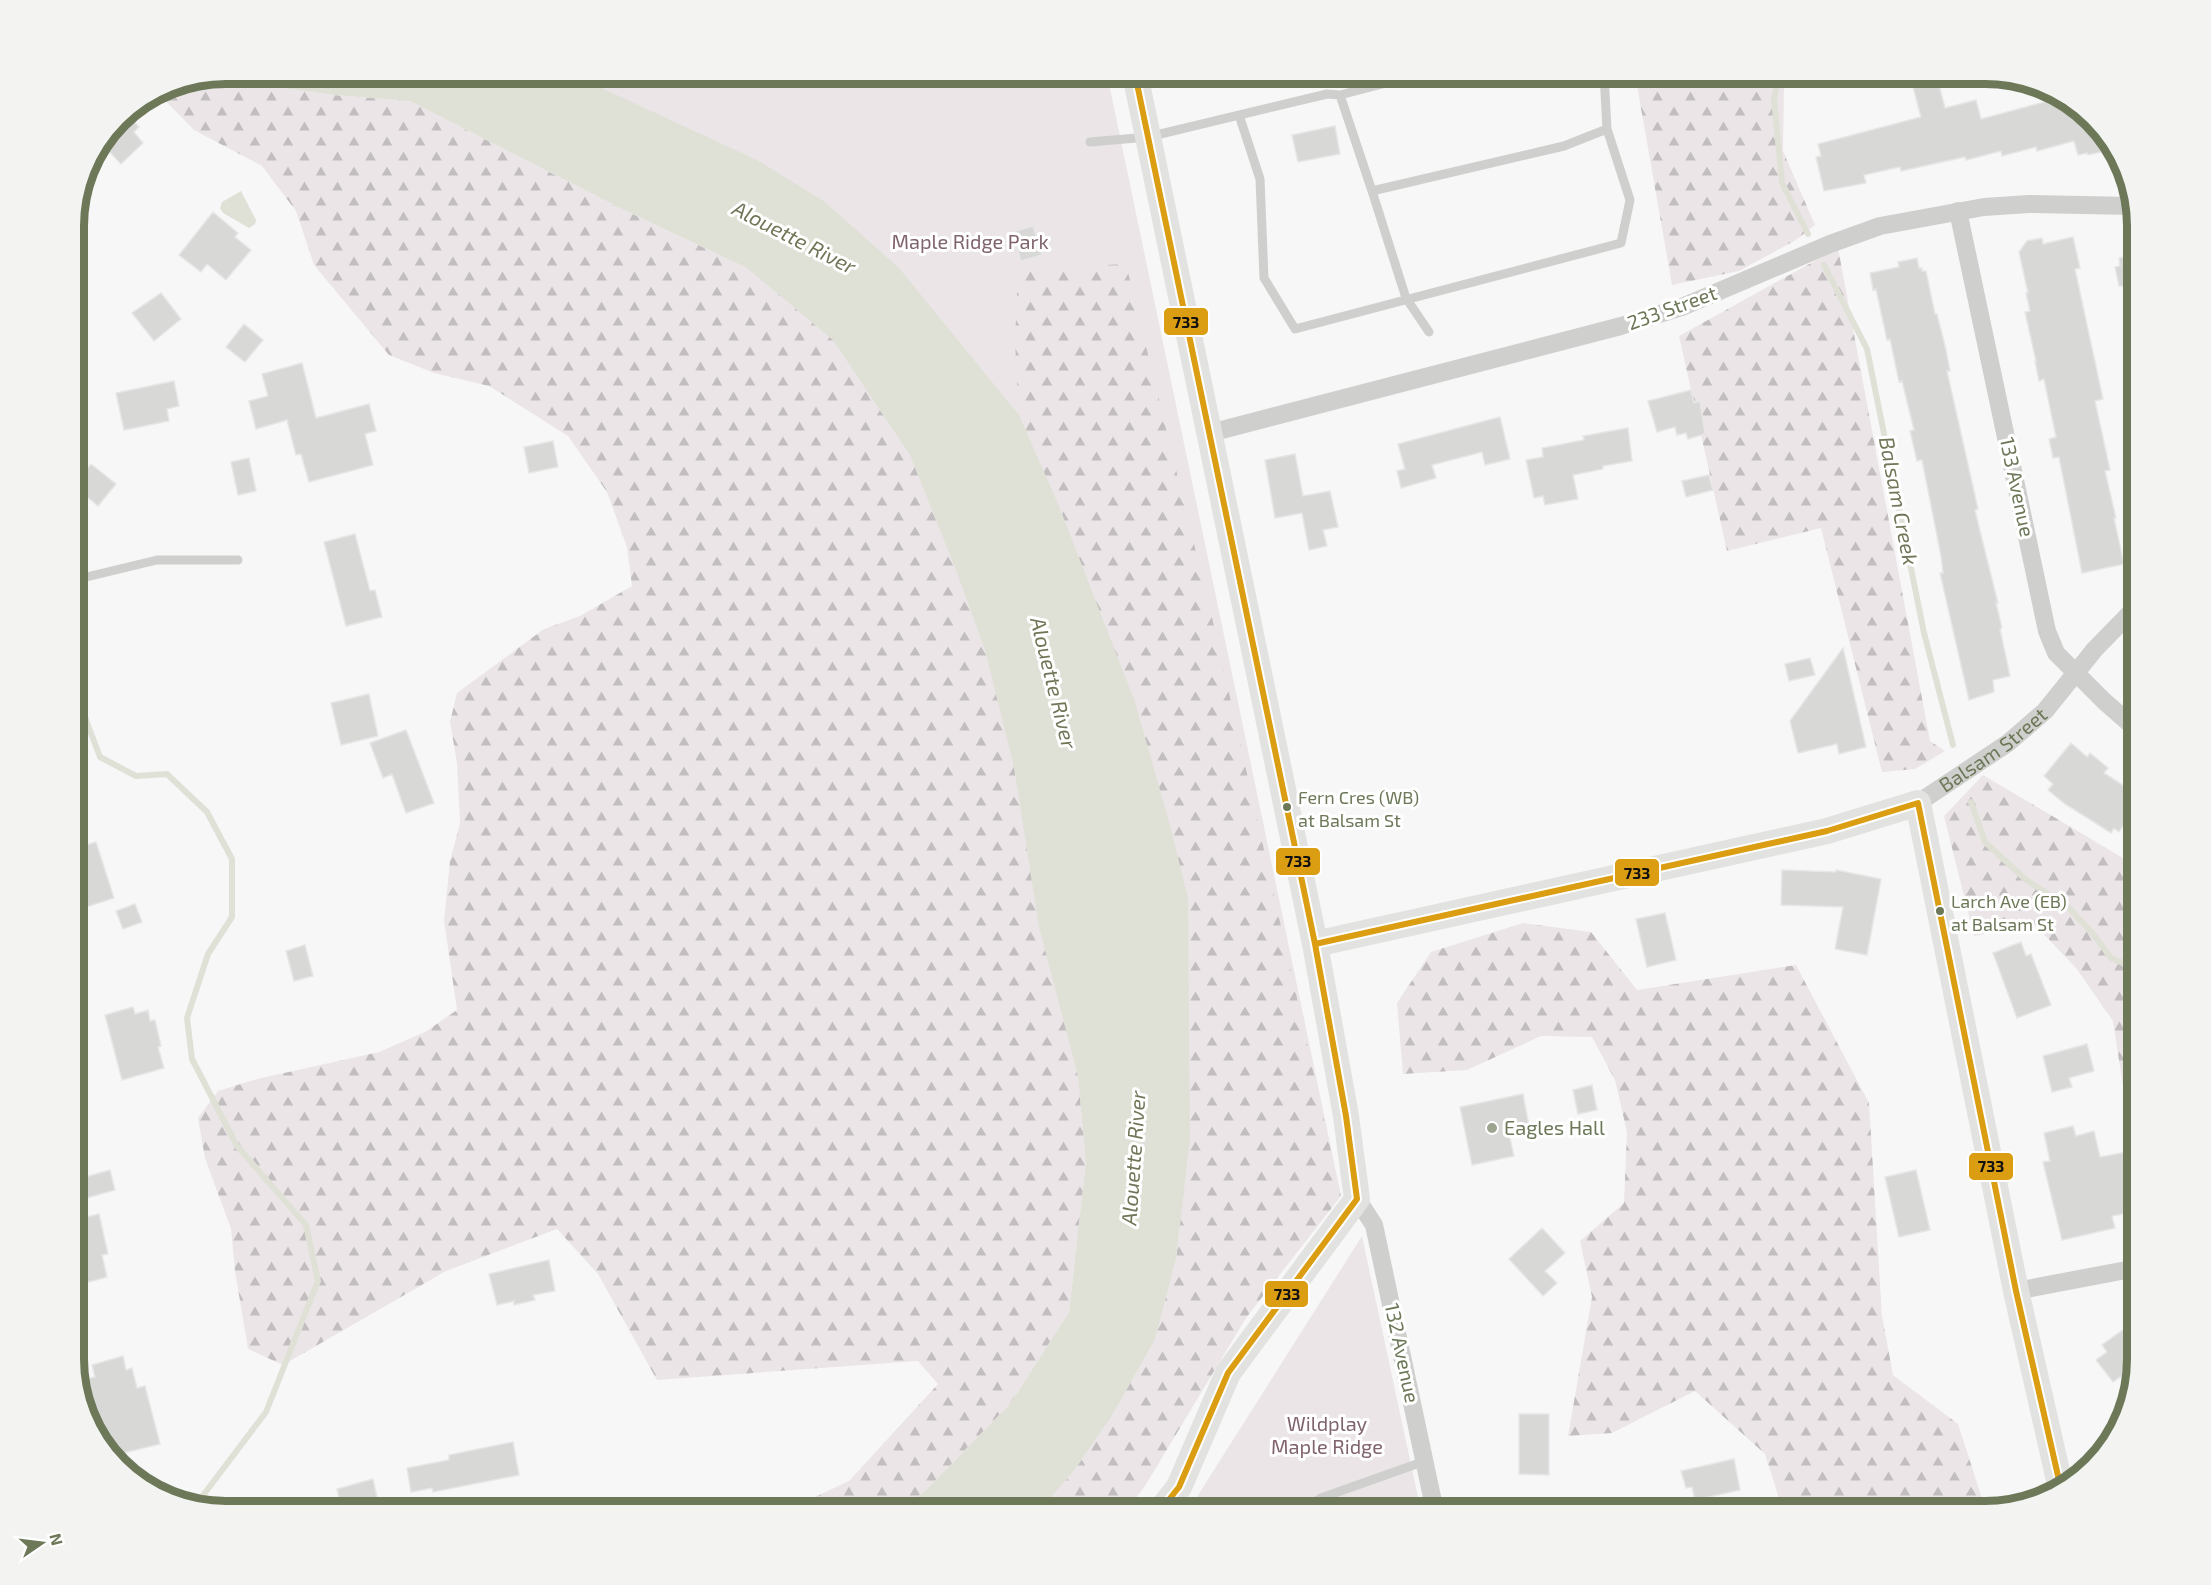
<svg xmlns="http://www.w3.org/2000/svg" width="2211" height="1585" font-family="'Exo 2',sans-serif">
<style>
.green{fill:#ebe5e8}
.forest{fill:url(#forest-firs)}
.water{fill:#dfe1d7}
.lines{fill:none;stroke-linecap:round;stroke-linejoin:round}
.stream{stroke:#dfe1d7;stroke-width:6}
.building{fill:#d8d8d6;stroke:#e7e6e7;stroke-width:1.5}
.lane{stroke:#cfd0ce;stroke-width:9}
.street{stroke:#cfd0ce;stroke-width:18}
.secondary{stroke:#e2e2e1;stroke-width:26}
.bus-1-casing{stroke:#fff;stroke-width:10}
.bus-1{stroke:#db9d12;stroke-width:6}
.bus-dot{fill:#6c7858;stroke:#fff;stroke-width:2}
.poi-dot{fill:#9da490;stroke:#fff;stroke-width:2}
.labels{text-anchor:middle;stroke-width:6;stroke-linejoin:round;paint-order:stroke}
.bus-label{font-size:18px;fill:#6c7858;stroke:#fff;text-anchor:start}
.park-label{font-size:20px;fill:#80646c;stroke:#fff}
.street-label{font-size:20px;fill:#6c7858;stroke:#fff}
.poi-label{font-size:20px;fill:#6c7858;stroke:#fff;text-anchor:start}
.water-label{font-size:21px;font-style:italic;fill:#707657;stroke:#fff}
.rim{fill:none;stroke:#6c7858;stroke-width:8}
.line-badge{stroke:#fff;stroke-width:2}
.pale-badge-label{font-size:16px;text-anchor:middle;font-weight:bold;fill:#111}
</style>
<defs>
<pattern id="forest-firs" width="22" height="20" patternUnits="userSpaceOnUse" patternTransform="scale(1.5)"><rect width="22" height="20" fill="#ebe5e8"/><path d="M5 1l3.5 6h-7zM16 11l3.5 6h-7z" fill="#c2bebf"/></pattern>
</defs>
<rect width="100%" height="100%" fill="#f8f7f8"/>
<!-- green -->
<path class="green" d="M226 74H1107L1341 1196 1075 1254 1086 1162 747 268 410 101 217 75Z
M1362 1236 1421 1511H1188Z"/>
<!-- forest -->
<path class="forest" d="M1635 74H1830L1784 83 1783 151 1815 225 1796 240 1739 271 1672 285Z
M217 75 254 84 334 95 410 101 622 209 747 268 833 340 910 455 956 570 985 650 1014 767 1039 926 1078 1076 1086 1162 1069 1312 1010 1404 924 1492 898 1511H785L849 1481 938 1384 918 1361 657 1380 598 1274 557 1229 446 1271 283 1365 248 1349 235 1271 231 1229 205 1158 198 1118 218 1091 257 1079 379 1052 425 1032 457 1010 444 920 450 861 460 823 457 763 450 722 457 693 544 629 580 616 632 586 627 547 607 492 568 436 489 386 434 373 389 355 314 265 296 211 262 166 194 130 157 92 168 85Z
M1838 248 1930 741 1945 751 1915 769 1882 772 1821 528 1727 551 1679 336Z
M1126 264 1215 630 1341 1196 1246 1318 1145 1486 1126 1511H1039L1073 1472 1112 1416 1154 1339 1176 1259 1190 1138 1189 1026 1055 506 1019 415 1015 342 1018 269Z
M1983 775 2123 858 2137 862V1107L2133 1108 2130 1095 2124 1093 2113 1021 2076 968 2035 925 1974 936 1944 816Z
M1523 923 1591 932 1637 990 1796 965 1869 1103 1882 1316 1893 1375 1958 1424 1986 1511H1783L1765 1454 1695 1391 1612 1433 1568 1436 1592 1297 1580 1241 1624 1203 1627 1132 1615 1080 1592 1037 1541 1036 1467 1070 1403 1074 1397 1003 1431 952Z"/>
<!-- water -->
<path class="water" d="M226 74H570L580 78 757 160 825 202 899 268 1019 415 1059 506 1135 702 1170 825 1188 898 1190 1138 1176 1259 1155 1339 1112 1416 1073 1472 1039 1511H898L924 1492 1010 1404 1069 1312 1086 1162 1078 1076 1039 927 1014 767 985 650 956 570 910 455 833 340 747 268 622 209 410 101 334 95 254 84 217 75Z
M241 191 256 220 255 224 249 228 223 213 220 208 222 202Z"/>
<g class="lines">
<!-- stream -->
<path class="stream" d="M1779 74 1774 99 1782 183 1808 234
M1824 265 1867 349 1924 633 1953 745
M74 572 76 575
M74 609 80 599 79 583
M74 679 80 704 100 757 136 776 167 774 207 812 232 859V917L208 954 187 1018 192 1059 237 1146 306 1225 318 1281 266 1412 195 1506
M1971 802 1985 842 2025 879 2068 907 2094 935 2111 958 2137 969"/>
</g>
<!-- building -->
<path class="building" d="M1938 81 1945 108 1976 100 1981 119 2063 97 2078 105 2114 149 2088 155 2087 153 2078 155 2074 141 2037 151 2036 147 2002 156 2001 151 1966 160 1965 157 1901 171 1900 167 1864 175 1866 183 1824 191 1816 157 1821 156 1818 144 1921 117 1913 87Z
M125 111 139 127 134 132 143 143 121 164 105 147 115 137 110 131Z
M1335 126 1340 154 1298 162 1292 135Z
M213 212 238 233 235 237 251 250 226 280 207 264 201 272 179 255Z
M1033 226 1042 255 1021 261 1012 232Z
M2073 237 2080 268 2075 269 2103 399 2095 401 2110 470 2105 471 2116 518H2114L2124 564 2082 573 2059 457 2053 458 2049 439 2056 437 2044 379 2039 381 2035 361H2036L2025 312 2030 311 2026 293H2028L2019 252 2027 241 2042 238 2043 244Z
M2138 254V317L2130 318 2123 286H2119L2115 267 2120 266 2119 258Z
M1917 258 1919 268H1922V271H1926L1935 314H1937L1946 350 1950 371H1947L1978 509 1975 510 1981 535 1998 603H1996L2002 628 2000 629 2010 676 1993 680 1994 692 1969 700 1940 573H1943L1941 556 1922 460 1917 461 1910 431 1914 430 1902 381 1899 382 1890 339 1887 340 1876 289 1873 290 1870 273 1899 267 1898 262Z
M161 293 181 319 154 341 132 313Z
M244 324 263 340 245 362 226 347Z
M302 363 316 418 369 404 376 431 365 434 373 465 309 482 301 454 296 455 287 420 256 429 249 401 268 396 262 374Z
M174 381 179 406 167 409 169 421 124 430 116 393Z
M1691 390 1694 403 1700 401 1705 434 1688 439 1686 433 1677 435 1675 427 1657 432 1648 401Z
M1500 417 1510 459 1485 465 1482 452 1432 465 1436 478 1401 488 1397 471 1405 469 1398 444Z
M1628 428 1632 461 1603 466V469L1573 475 1578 499 1545 505 1543 496 1534 498 1526 460 1543 457 1542 448 1584 440 1583 436Z
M553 441 558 467 529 473 524 447Z
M1295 454 1303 496 1330 491 1338 527 1323 530 1327 546 1309 550 1302 513 1275 518 1265 460Z
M249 458 256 491 238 495 231 462Z
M91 464 116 484 98 506 74 486Z
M1709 475 1713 490 1686 497 1682 481Z
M355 534 370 591 375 590 382 617 346 626 324 542Z
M1843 648 1866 747 1839 754 1837 744 1798 753 1790 721Z
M1810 658 1815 675 1789 681 1785 664Z
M369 694 378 736 341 745 331 703Z
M406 730 434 803 406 813 392 774 383 778 370 743Z
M2071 743 2087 757 2090 753 2108 768 2104 773 2138 795V804L2119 832 2114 828 2111 833 2065 804 2048 790 2053 784 2044 776Z
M96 842 114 898 74 911V849Z
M1782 870 1836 872V870L1881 879 1867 955 1835 949 1843 907 1781 905Z
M135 904 142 922 123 929 116 911Z
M1665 913 1676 960 1647 967 1636 919Z
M2021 942 2026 956 2031 954 2051 1005 2017 1018 1993 953Z
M305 945 313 976 294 981 286 951Z
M133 1007 135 1014 148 1010 150 1021 155 1020 161 1046 158 1047 164 1068 122 1080 105 1015Z
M2087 1044 2094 1071 2069 1078 2072 1087 2052 1092 2043 1056Z
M1592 1085 1597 1110 1578 1114 1573 1090Z
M1523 1094 1529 1126 1508 1130 1514 1156 1472 1165 1460 1107Z
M2073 1126 2076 1136 2094 1131 2100 1157 2138 1150V1211L2112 1216 2115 1228 2062 1240 2043 1162 2050 1161 2044 1133Z
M110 1170 115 1190 83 1199 78 1179Z
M1916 1170 1930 1230 1899 1237 1885 1177Z
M99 1214 108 1254 102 1255 107 1277 74 1286V1220Z
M1542 1228 1565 1253 1545 1271 1557 1283 1543 1296 1509 1259Z
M549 1260 555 1291 533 1295 535 1300 514 1305V1301L497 1305 489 1274Z
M2138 1319 2137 1365 2113 1382 2096 1360 2107 1352 2102 1345Z
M123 1356 126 1370 132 1368 137 1388 145 1386 160 1444 112 1456 94 1435 91 1425 99 1423 87 1379 95 1377 92 1365Z
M1519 1414H1549V1475L1519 1474Z
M513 1442 519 1475 433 1492 432 1488 411 1492 407 1468 449 1460V1455Z
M1734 1459 1740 1490 1695 1500 1692 1487 1686 1488 1681 1471Z
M373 1479 378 1502 342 1511 337 1489Z"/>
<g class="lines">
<!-- lane -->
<path class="lane" d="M1340 95 1372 191 1564 146 1607 129 1604 74
M1239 115 1260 179 1264 278 1295 329 1621 243 1630 200 1607 129
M1090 142 1148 137 1327 94 1340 95 1421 74
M1372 191 1406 298 1429 332
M74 580 157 560H238
M1321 1498 1325 1511
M1303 1511 1321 1498 1425 1461"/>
<!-- street -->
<g class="street">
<path d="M1958 211 2047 631 2056 653 2104 701 2137 730"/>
<path d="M1210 433 1621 326 1682 307 1830 244 1880 226 1984 207 2029 204 2133 206"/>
<path id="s1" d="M1918 803 2008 743 2045 711 2095 649 2137 606"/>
<path d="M1357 1199 1374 1225 1435 1511"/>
<path d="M2016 1291 2137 1268"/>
</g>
<!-- secondary -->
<path class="secondary" d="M1135 74 1315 944 1346 1116 1357 1199 1228 1373 1179 1487 1160 1511
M1315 944 1827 831 1918 803 2016 1291 2061 1489"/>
<defs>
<path id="bus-1" d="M1135 74 1315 944 1346 1116 1357 1199 1228 1373 1179 1487 1160 1511
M1315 944 1827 831 1918 803 2016 1291 2061 1489"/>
</defs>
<!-- bus-1 casing -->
<use href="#bus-1" class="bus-1-casing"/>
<!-- bus-1 -->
<use href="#bus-1" class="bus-1"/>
</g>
<!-- markers -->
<g class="bus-dot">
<circle cx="1287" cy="807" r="5"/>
<circle cx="1940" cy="911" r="5"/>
</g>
<circle class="poi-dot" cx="1492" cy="1128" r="6"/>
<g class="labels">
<!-- bus labels -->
<g class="bus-label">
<text x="1298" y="804">Fern Cres (WB)<tspan x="1298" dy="23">at Balsam St</tspan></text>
<text x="1951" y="908">Larch Ave (EB)<tspan x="1951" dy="23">at Balsam St</tspan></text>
</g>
<!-- park labels -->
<g class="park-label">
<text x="970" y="249">Maple Ridge Park</text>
<text x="1327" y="1431">Wildplay<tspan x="1327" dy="23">Maple Ridge</tspan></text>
</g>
<!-- street labels -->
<g class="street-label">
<text transform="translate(1672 308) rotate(-20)" y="7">233 Street</text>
<text transform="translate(2017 487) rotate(78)" y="7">133 Avenue</text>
<text dy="7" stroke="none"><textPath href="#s1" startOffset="92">Balsam Street</textPath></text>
<text transform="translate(1402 1353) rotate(78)" y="7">132 Avenue</text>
</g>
<!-- poi labels -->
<g class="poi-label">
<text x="1504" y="1135">Eagles Hall</text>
</g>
<!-- water labels -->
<g class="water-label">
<text transform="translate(794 238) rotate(27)" y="7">Alouette River</text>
<text transform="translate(1898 501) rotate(79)" y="7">Balsam Creek</text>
<text transform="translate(1053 683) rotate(76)" y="7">Alouette River</text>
<text transform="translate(1134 1158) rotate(-86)" y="7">Alouette River</text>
</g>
</g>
<!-- crop -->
<path d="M0 0H2211V1585H0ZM226 84H1985A142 142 0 0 1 2127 226V1359A142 142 0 0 1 1985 1501H226A142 142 0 0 1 84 1359V226A142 142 0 0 1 226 84Z" fill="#f3f4f2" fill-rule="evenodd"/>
<path class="rim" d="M226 84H1985A142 142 0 0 1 2127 226V1359A142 142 0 0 1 1985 1501H226A142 142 0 0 1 84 1359V226A142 142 0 0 1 226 84Z"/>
<g class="line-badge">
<rect x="1163" y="307" width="46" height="29" rx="6" fill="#db9d12"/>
<rect x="1275" y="847" width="46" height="29" rx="6" fill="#db9d12"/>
<rect x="1614" y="858" width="46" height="29" rx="6" fill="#db9d12"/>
<rect x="1968" y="1152" width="46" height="29" rx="6" fill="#db9d12"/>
<rect x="1264" y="1280" width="45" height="28" rx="6" fill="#db9d12"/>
</g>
<g class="pale-badge-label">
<text x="1186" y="328">733</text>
<text x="1298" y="867">733</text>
<text x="1637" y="879">733</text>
<text x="1991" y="1172">733</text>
<text x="1287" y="1300">733</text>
</g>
<!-- north arrow -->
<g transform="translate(42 1543) rotate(76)" stroke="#ffffff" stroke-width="4.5" paint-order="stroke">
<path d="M0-4.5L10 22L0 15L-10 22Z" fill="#6c7858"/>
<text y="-9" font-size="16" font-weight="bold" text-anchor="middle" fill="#6c7858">N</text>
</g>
</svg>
